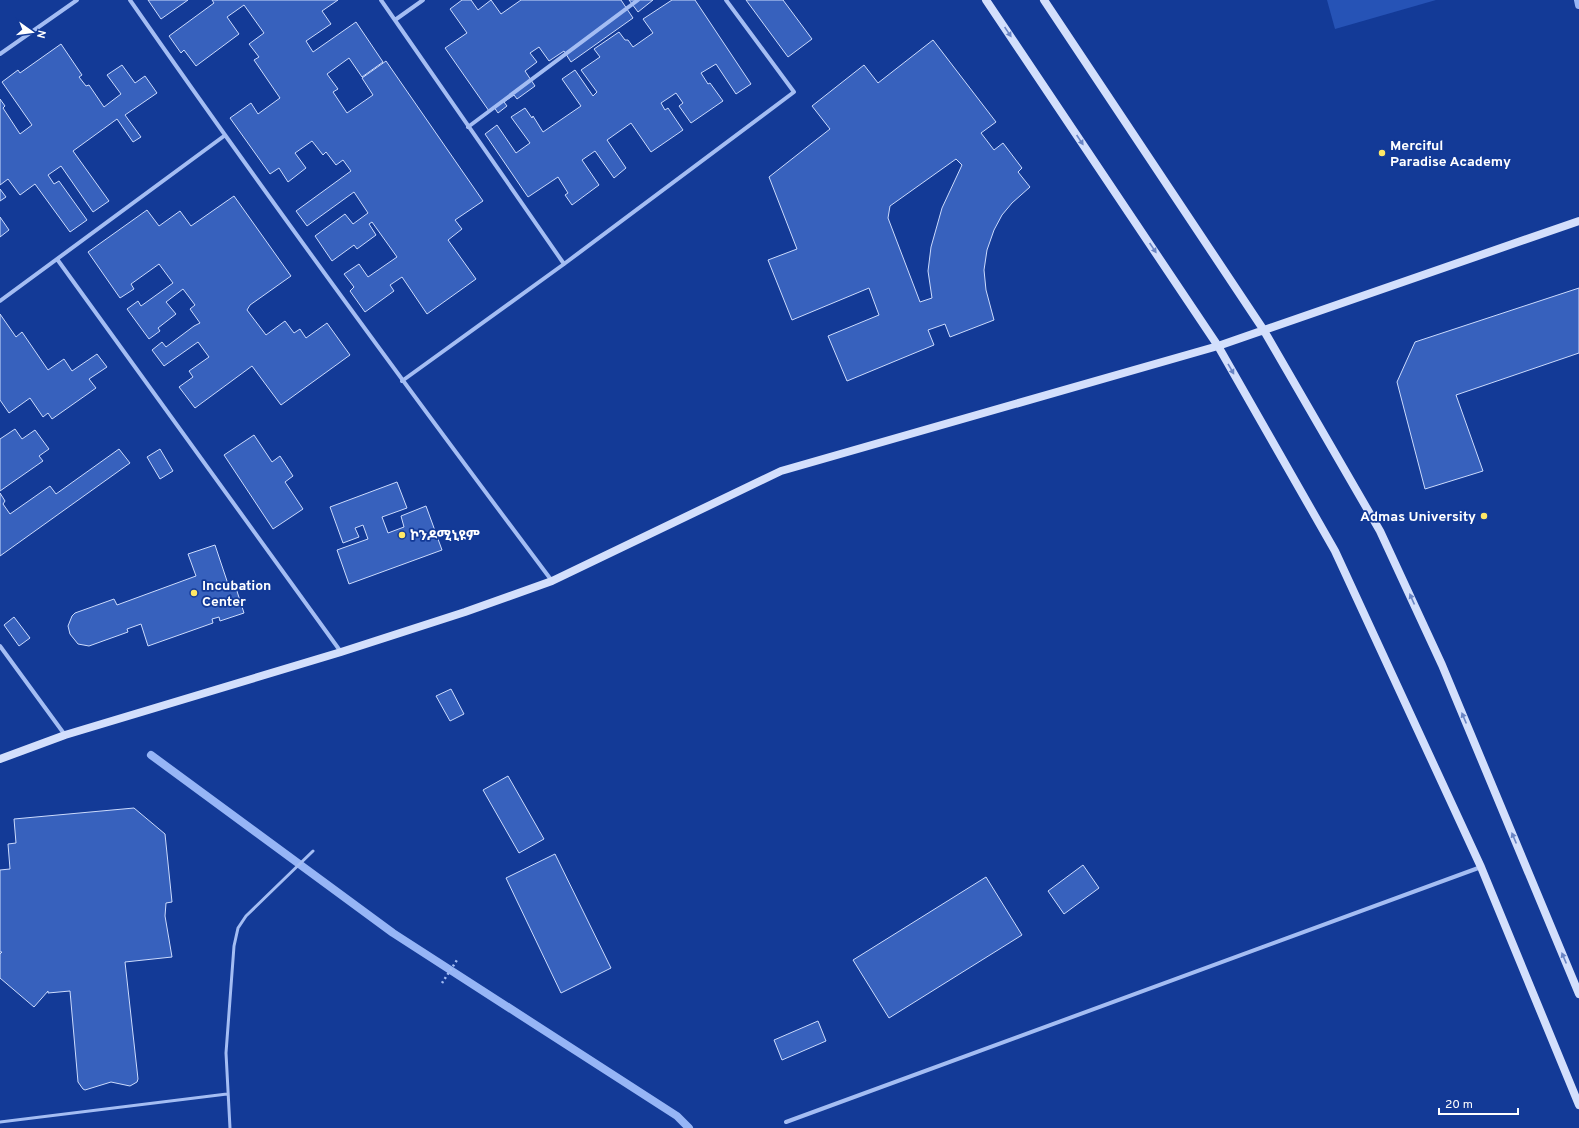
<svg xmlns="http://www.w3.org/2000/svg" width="1579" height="1128" font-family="Overpass,'Noto Sans Ethiopic',sans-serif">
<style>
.green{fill:#2653b6}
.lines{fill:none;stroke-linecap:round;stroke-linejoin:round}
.stream{stroke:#96b5f6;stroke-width:8}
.building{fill:#3761bd;stroke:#ccdbfd;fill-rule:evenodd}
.path{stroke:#a4bdf3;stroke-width:2.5;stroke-dasharray:2 3;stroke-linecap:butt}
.lane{stroke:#a4bdf3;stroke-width:3}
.street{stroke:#a4bdf3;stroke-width:4}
.secondary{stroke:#d3dffc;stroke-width:8}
.oneway{fill:#6984c4}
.poi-dot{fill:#ffe866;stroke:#133a97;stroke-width:1.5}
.labels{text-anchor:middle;stroke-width:3.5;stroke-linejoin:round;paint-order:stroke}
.poi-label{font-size:14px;font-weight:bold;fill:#fff;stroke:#133a97;text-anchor:start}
</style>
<rect width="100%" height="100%" fill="#133a97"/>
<!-- green -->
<path class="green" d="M1327 0H1436L1335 29Z"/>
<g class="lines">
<!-- stream -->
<path class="stream" d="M1578 0 1579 5
M151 755 393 933 677 1116 689 1128"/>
</g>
<!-- building -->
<path class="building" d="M148 0H188L161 19Z
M212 0H338L322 11 331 24 306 41 313 52 356 22 383 62 362 77 349 58 327 74 338 89 333 92 347 113 373 95 362 78 386 61 483 201 455 220 462 229 448 240 476 279 427 314 402 277 390 285 394 291 365 312 350 291 354 287 344 274 359 264 368 277 397 257 372 222 369 224 376 235 357 249 354 245 332 261 315 236 345 214 353 224 368 213 354 192 307 226 296 211 351 171 343 160 336 165 326 152 323 155 312 141 295 153 306 168 288 182 279 168 270 174 230 118 251 103 258 114 280 98 254 60 259 57 249 44 264 33 244 5 227 17 239 34 196 66 184 50 181 53 169 36 214 3Z
M462 0H471L478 10 491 0 501 14 521 0H621L633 18 571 62 564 51 549 61 539 47 530 53 537 62 525 71 535 86 517 99 514 95 504 102 507 106 498 113 494 107 489 111 445 48 467 33 450 9Z
M629 0H653L638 12Z
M672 0H695L751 84 736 94 716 64 701 73 708 84 710 83 723 101 691 123 679 106 683 103 676 93 661 103 665 110 668 108 683 130 651 152 631 123 607 140 626 168 614 178 595 151 582 160 599 185 572 205 565 195 568 193 558 177 528 197 485 134 497 125 516 153 530 143 511 117 525 108 532 118 533 116 543 132 581 106 562 79 575 70 593 96 597 92 581 70 600 57 594 49 619 32 625 40H628L633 47 653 33 643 19Z
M746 0H783L812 39 788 57Z
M933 40 996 122 981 133 994 150 1003 143 1022 168 1018 172 1030 187 1012 203 1002 215 994 230 987 250 984 270 986 290 994 320 950 337 945 324 928 330 934 345 847 381 828 336 879 315 869 288 792 320 768 260 797 249 769 177 830 129 812 106 864 65 878 83ZM956 159 962 165 942 208 931 247 928 271 932 298 920 302 888 218 890 206Z
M61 44 82 75 79 77 86 86 89 85 104 107 121 94 107 75 122 65 135 83 145 76 157 93 125 115 141 137 133 142 117 119 73 151 109 201 93 212 61 166 48 175 54 184 59 181 87 220 70 232 35 184 20 195 8 179 0 185V99L5 106 3 108 20 134 32 125 2 82 18 70 20 73Z
M0 189 6 197 0 201Z
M234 196 291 276 250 305 247 310 266 335 285 321 294 333 300 329 306 338 327 323 350 355 281 405 252 366 195 408 179 387 193 377 189 371 209 357 198 342 164 366 152 350 162 342 166 347 194 326 200 323 190 309 195 305 183 289 166 302 176 314 158 328 160 331 149 339 127 309 138 301 141 306 173 283 159 264 131 284 134 289 120 298 88 252 147 210 159 226 180 211 191 226Z
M0 217 9 230 0 237Z
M1579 288V353L1456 395 1483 471 1425 489 1397 382 1415 342Z
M0 314 16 337 22 332 48 370 64 359 72 371 97 354 107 367 89 379 96 388 52 419 48 413 43 417 30 398 9 413 0 400Z
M15 429 22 439 35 430 49 449 39 456 43 461 0 491V439Z
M254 435 272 462 280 456 293 476 285 482 303 509 273 529 224 455Z
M119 449 130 463 0 556V493L5 501 3 504 10 514 50 486 56 494Z
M160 449 173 471 160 479 147 457Z
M397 482 407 508 382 517 388 533 404 527 401 516 426 506 442 550 349 584 337 550 368 539 363 525 355 528 359 537 343 543 330 507Z
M215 545 229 587 235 585 244 613 220 621 219 617 212 619 213 623 148 646 141 624 127 629 128 632 89 646 78 644 70 634 68 626 72 616 75 613 114 599 117 605 196 576 188 554Z
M14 617 30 638 19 646 4 625Z
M451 689 464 714 450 721 436 696Z
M508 776 544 839 519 853 483 790Z
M134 808 165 834 172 902 166 903 165 916 172 957 125 962 138 1079 137 1082 130 1086 111 1082 85 1090 83 1089 78 1082 70 991 48 993V991L34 1007 0 978V954L2 952H0V870L10 869 8 844 16 843 14 819Z
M555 854 611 968 561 993 506 878Z
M1083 865 1099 888 1064 914 1048 891Z
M986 877 1022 935 889 1018 853 960Z
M818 1021 826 1041 782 1060 774 1040Z"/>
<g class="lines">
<!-- path -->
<path class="path" d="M442 983 457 960"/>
<!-- lane -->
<path class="lane" d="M0 1122 227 1094
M230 1128 226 1053 234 946 238 928 246 916 313 851"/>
<!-- street -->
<path class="street" d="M130 0C267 197 408 389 552 581
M381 0 564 264
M395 20 423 0
M0 54 77 0
M468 127 638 0
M57 259 341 652
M0 301 224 136
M402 381 564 264 794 92 726 0
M0 646 65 735
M786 1122 1481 867"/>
<!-- secondary -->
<path class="secondary" d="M986 0 1218 346 1335 551 1481 867 1579 1105
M1044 0 1263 329 1380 531 1442 665 1579 994
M0 759 65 735 341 652 465 612 552 581 781 471 1218 346 1579 221"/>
</g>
<!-- one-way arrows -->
<defs><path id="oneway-solid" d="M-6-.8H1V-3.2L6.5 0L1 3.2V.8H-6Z"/></defs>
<g class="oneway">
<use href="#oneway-solid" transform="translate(1008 32) rotate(56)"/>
<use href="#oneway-solid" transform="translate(1080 140) rotate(56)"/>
<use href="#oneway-solid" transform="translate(1153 248) rotate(56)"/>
<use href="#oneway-solid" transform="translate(1231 369) rotate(60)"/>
<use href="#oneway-solid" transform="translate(1412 599) rotate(-114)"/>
<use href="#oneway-solid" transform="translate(1464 718) rotate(-113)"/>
<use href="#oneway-solid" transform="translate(1514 838) rotate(-113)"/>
<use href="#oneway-solid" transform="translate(1564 958) rotate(-113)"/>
</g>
<!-- markers -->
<g class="poi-dot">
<circle cx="1382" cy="153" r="4"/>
<circle cx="1484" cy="516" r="4"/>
<circle cx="402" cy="535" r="4"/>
<circle cx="194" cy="593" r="4"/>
</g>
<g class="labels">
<!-- poi labels -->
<g class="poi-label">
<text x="1390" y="150">Merciful<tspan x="1390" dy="16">Paradise Academy</tspan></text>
<text x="1476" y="521" text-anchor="end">Admas University</text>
<text x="410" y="540">ኮንዶሚኒዩም</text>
<text x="202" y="590">Incubation<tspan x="202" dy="16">Center</tspan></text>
</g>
</g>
<!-- north arrow -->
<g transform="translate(32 32) rotate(104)" stroke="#133a97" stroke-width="3" paint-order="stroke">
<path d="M0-3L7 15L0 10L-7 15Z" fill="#ffffff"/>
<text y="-6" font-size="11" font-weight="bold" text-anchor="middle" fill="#ffffff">N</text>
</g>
<!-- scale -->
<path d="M1439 1108v6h79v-6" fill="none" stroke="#ffffff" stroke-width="2"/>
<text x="1445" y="1108" font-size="12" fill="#ffffff" stroke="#133a97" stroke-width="3" paint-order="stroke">20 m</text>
</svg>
